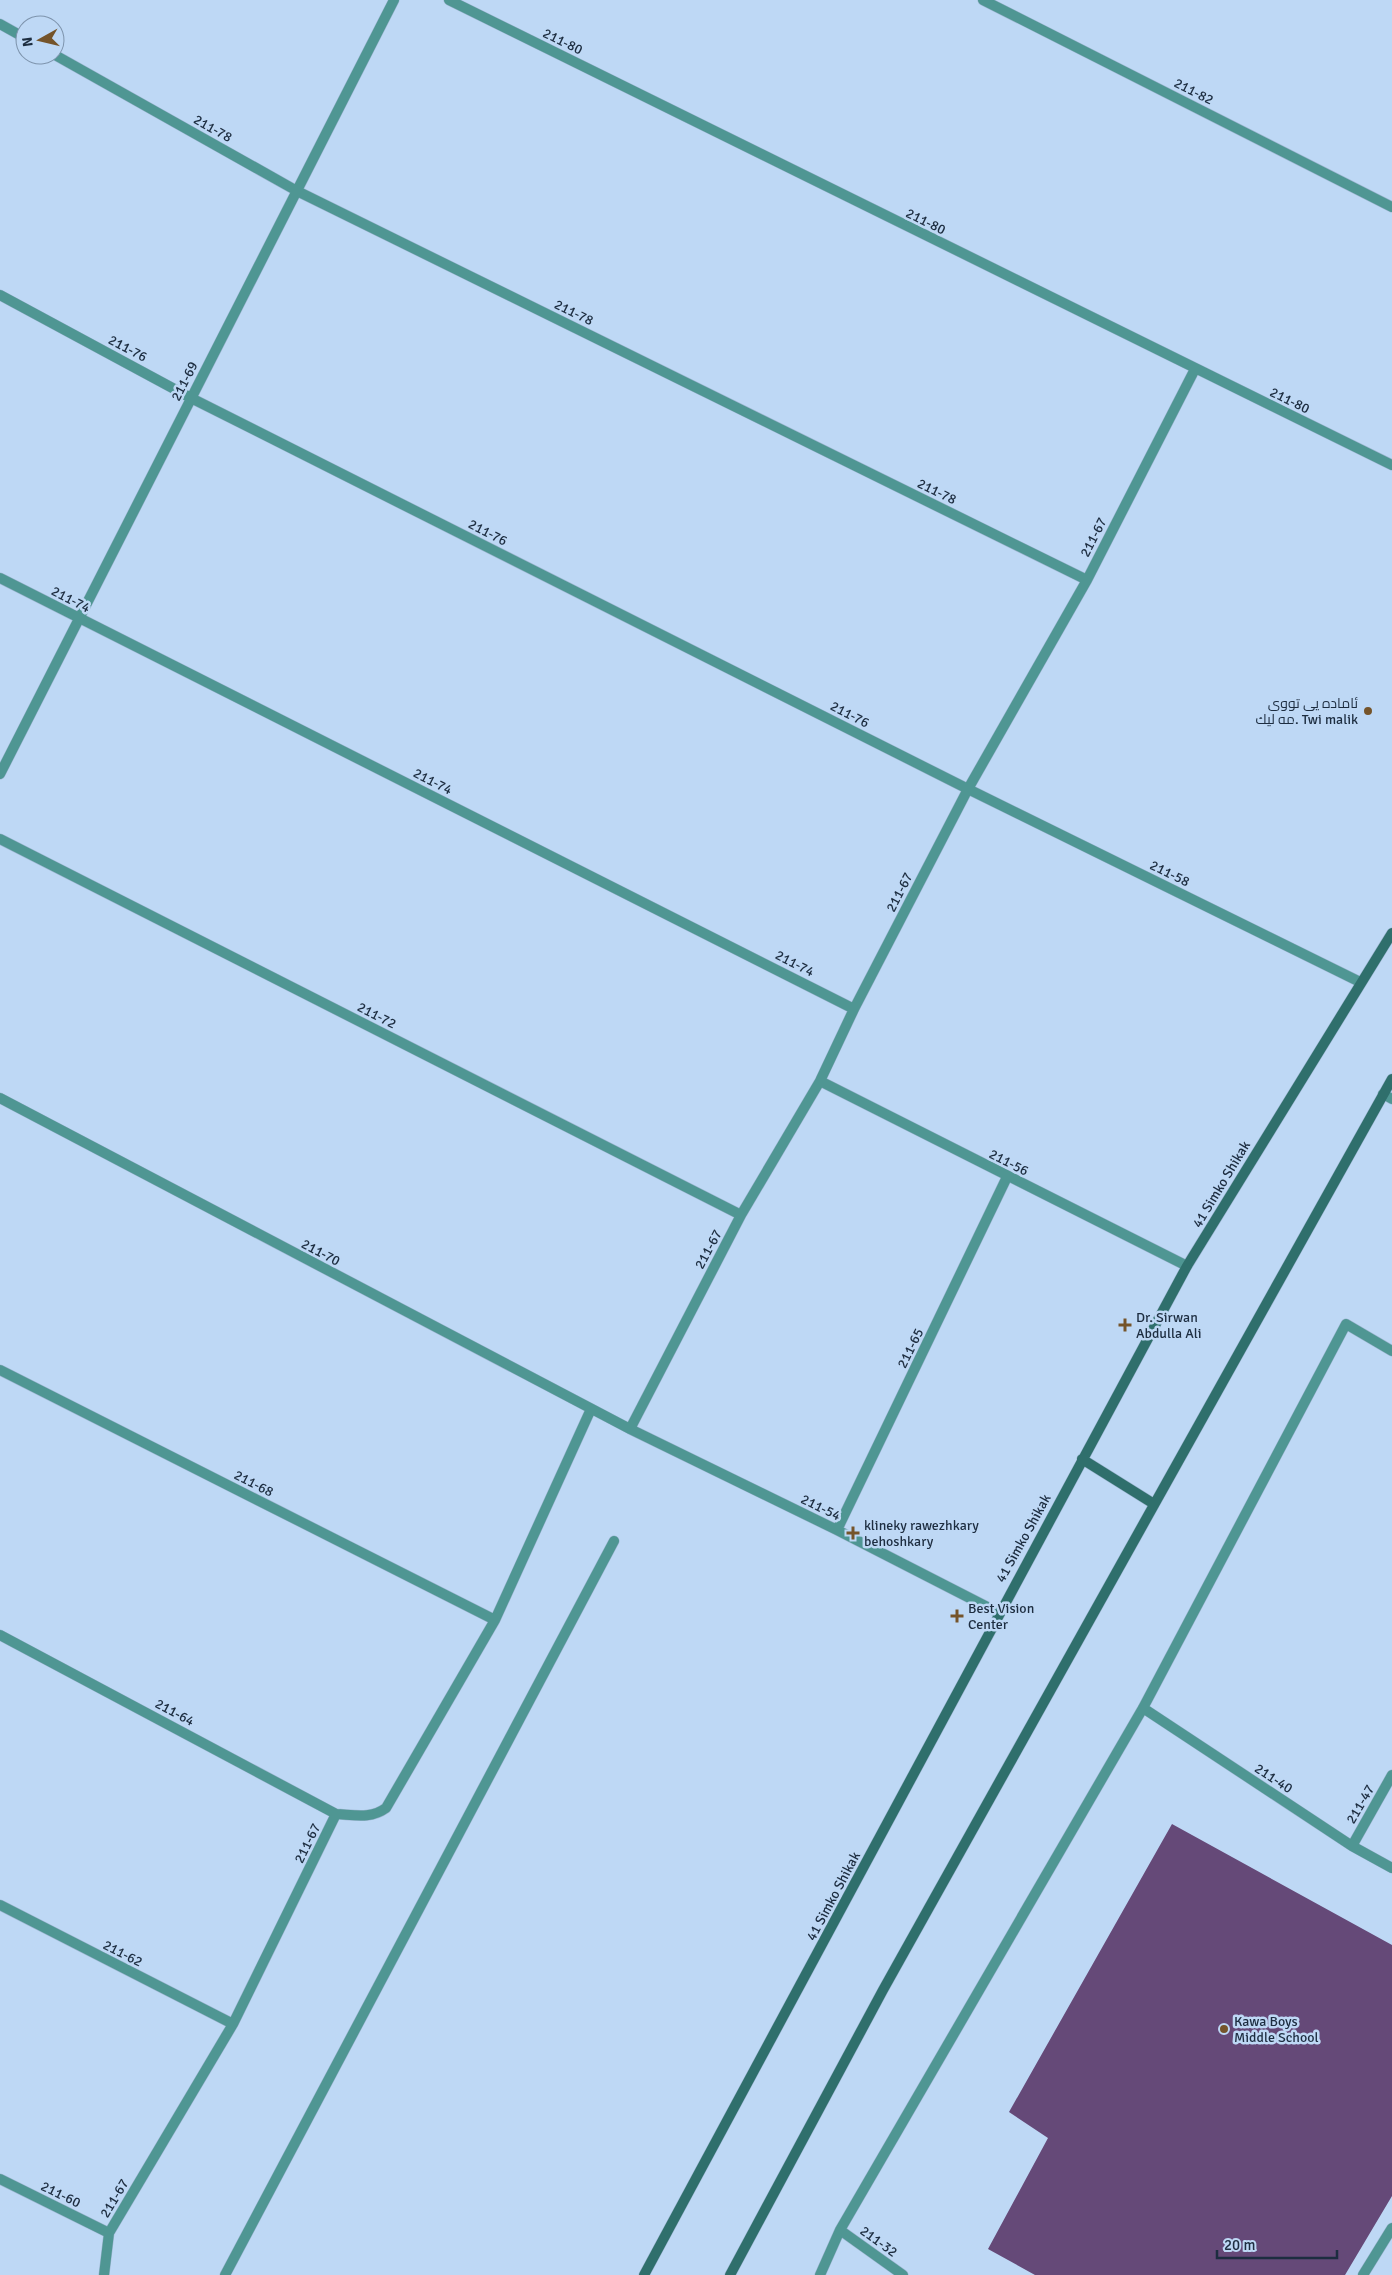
<svg xmlns="http://www.w3.org/2000/svg" width="1392" height="2275" font-family="Signika,Cairo,sans-serif">
<style>
.building{fill:#654978}
.lines{fill:none;stroke-linecap:round;stroke-linejoin:round}
.street-casing{stroke:#9eb6d1;stroke-width:11}
.secondary-casing{stroke:#9eb6d1;stroke-width:11}
.street{stroke:#4f9693;stroke-width:10}
.secondary{stroke:#2f6f6c;stroke-width:10}
.poi-dot{fill:#75542a;stroke:#bed8f5;stroke-width:2}
.labels{text-anchor:middle;stroke-width:5;stroke-linejoin:round;paint-order:stroke}
.street-label{font-size:14px;fill:#1d2d40;stroke:#bed8f5}
.poi-label{font-size:14px;fill:#1d2d40;stroke:#bed8f5;text-anchor:start}
</style>
<rect width="100%" height="100%" fill="#bed8f5"/>
<!-- building -->
<path class="building" d="M1172 1824 1392 1945V2196L1345 2275H1035L988 2249 1048 2138 1009 2112Z"/>
<g class="lines">
<defs>
<path id="street" d="M449 0 1392 465
M983 0 1392 207
M0 24 25 38
M55 55 297 191 1087 580
M0 295 191 398 968 789 1360 982
M0 578 854 1009
M0 774 394 0
M0 839 741 1215
M820 1081 1187 1266
M1383 1094 1392 1099
M0 1098 630 1429 837 1530 999 1613
M0 1370 495 1620
M630 1429 741 1215 820 1081 854 1009 968 789 1087 580 1195 369
M837 1530 1007 1177
M0 1635 336 1814
M1143 1708 1352 1846 1392 1868
M1352 1846 1392 1775
M0 1905 233 2024
M0 2179 109 2233
M840 2230 903 2275
M104 2275 109 2233 233 2024 336 1814C355 1815 371 1819 386 1808L495 1620 591 1409
M225 2275 614 1541
M820 2275 840 2230 1143 1708 1346 1324 1392 1351
M1363 2275 1392 2228"/>
<path id="secondary" d="M1082 1459 1154 1504
M644 2275 1187 1266 1392 933
M730 2275 883 1990 1392 1079"/>
</defs>
<!-- street casing -->
<use href="#street" class="street-casing"/>
<!-- secondary casing -->
<use href="#secondary" class="secondary-casing"/>
<!-- street -->
<use href="#street" class="street"/>
<!-- secondary -->
<use href="#secondary" class="secondary"/>
</g>
<!-- markers -->
<g class="poi-dot">
<circle cx="1368" cy="711" r="5"/>
<path d="M1122.5 1317.5h5v5h5v5h-5v5h-5v-5h-5v-5h5z"/>
<path d="M850.5 1525.5h5v5h5v5h-5v5h-5v-5h-5v-5h5z"/>
<path d="M954.5 1608.5h5v5h5v5h-5v5h-5v-5h-5v-5h5z"/>
<circle cx="1224" cy="2029" r="5"/>
</g>
<g class="labels">
<!-- street labels -->
<g class="street-label">
<text transform="translate(563 41) rotate(26)" y="5">211-80</text>
<text transform="translate(1194 91) rotate(27)" y="5">211-82</text>
<text transform="translate(213 128) rotate(29)" y="5">211-78</text>
<text transform="translate(926 221) rotate(26)" y="5">211-80</text>
<text transform="translate(574 312) rotate(26)" y="5">211-78</text>
<text transform="translate(128 348) rotate(28)" y="5">211-76</text>
<text transform="translate(184 381) rotate(-63)" y="5">211-69</text>
<text transform="translate(1290 400) rotate(26)" y="5">211-80</text>
<text transform="translate(937 491) rotate(26)" y="5">211-78</text>
<text transform="translate(488 532) rotate(27)" y="5">211-76</text>
<text transform="translate(1093 537) rotate(-63)" y="5">211-67</text>
<text transform="translate(71 599) rotate(27)" y="5">211-74</text>
<text transform="translate(850 714) rotate(27)" y="5">211-76</text>
<text transform="translate(433 781) rotate(27)" y="5">211-74</text>
<text transform="translate(1170 873) rotate(26)" y="5">211-58</text>
<text transform="translate(899 892) rotate(-63)" y="5">211-67</text>
<text transform="translate(795 963) rotate(27)" y="5">211-74</text>
<text transform="translate(377 1015) rotate(27)" y="5">211-72</text>
<text transform="translate(1009 1162) rotate(27)" y="5">211-56</text>
<text transform="translate(1221 1184) rotate(-59)" y="5">41 Simko Shikak</text>
<text transform="translate(708 1249) rotate(-62)" y="5">211-67</text>
<text transform="translate(321 1252) rotate(28)" y="5">211-70</text>
<text transform="translate(910 1348) rotate(-64)" y="5">211-65</text>
<text transform="translate(254 1483) rotate(27)" y="5">211-68</text>
<text transform="translate(821 1507) rotate(26)" y="5">211-54</text>
<text transform="translate(1023 1538) rotate(-61)" y="5">41 Simko Shikak</text>
<text transform="translate(175 1712) rotate(28)" y="5">211-64</text>
<text transform="translate(1274 1778) rotate(33)" y="5">211-40</text>
<text transform="translate(1360 1804) rotate(-60)" y="5">211-47</text>
<text transform="translate(307 1843) rotate(-64)" y="5">211-67</text>
<text transform="translate(833 1896) rotate(-62)" y="5">41 Simko Shikak</text>
<text transform="translate(123 1953) rotate(27)" y="5">211-62</text>
<text transform="translate(61 2194) rotate(26)" y="5">211-60</text>
<text transform="translate(114 2198) rotate(-59)" y="5">211-67</text>
<text transform="translate(879 2241) rotate(36)" y="5">211-32</text>
</g>
<!-- poi labels -->
<g class="poi-label">
<text x="1358" y="708" text-anchor="end">ئاماده يى تووى<tspan x="1358" dy="16">مه ليك. Twi malik</tspan></text>
<text x="1136" y="1322">Dr. Sirwan<tspan x="1136" dy="16">Abdulla Ali</tspan></text>
<text x="864" y="1530">klineky rawezhkary<tspan x="864" dy="16">behoshkary</tspan></text>
<text x="968" y="1613">Best Vision<tspan x="968" dy="16">Center</tspan></text>
<text x="1234" y="2026">Kawa Boys<tspan x="1234" dy="16">Middle School</tspan></text>
</g>
</g>
<!-- north arrow -->
<g transform="translate(40 40) rotate(262)"><circle r="24" fill="#bed8f5" stroke="#7e94ad"/>
<path d="M0-4L9 19L0 12L-9 19Z" fill="#75542a"/>
<text y="-8" font-size="14" font-weight="bold" text-anchor="middle" fill="#1d2d40">N</text>
</g>
<!-- scale -->
<path d="M1217 2250v8h120v-8" fill="none" stroke="#1d2d40" stroke-width="2.5"/>
<text x="1224" y="2250" font-size="15" fill="#1d2d40" stroke="#bed8f5" stroke-width="4" paint-order="stroke">20 m</text>
</svg>
